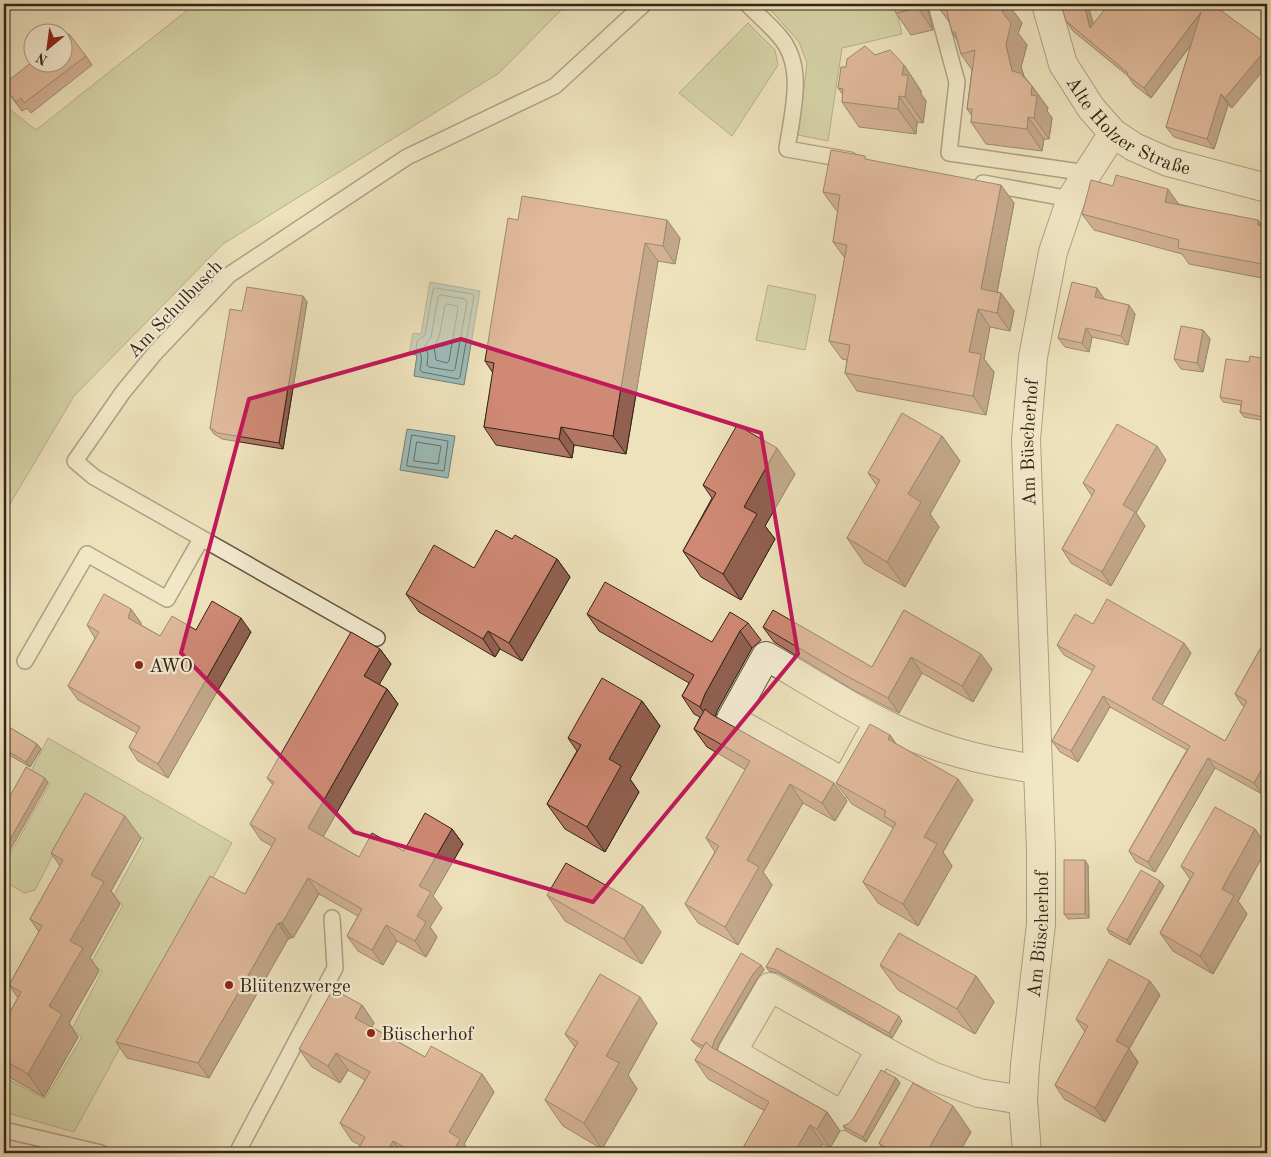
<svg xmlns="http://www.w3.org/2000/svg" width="1271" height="1157" font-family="'Old Standard TT',serif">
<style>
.green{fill:#b8c391;stroke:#757455}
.water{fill:#9cbcb9;stroke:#728079}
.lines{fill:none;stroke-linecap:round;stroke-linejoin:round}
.shore{stroke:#677069;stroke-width:1}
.service-casing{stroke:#615442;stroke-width:18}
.minor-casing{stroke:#615442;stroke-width:30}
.tertiary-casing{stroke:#615442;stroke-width:30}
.service{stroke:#f4ecd3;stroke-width:15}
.minor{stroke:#f4ecd3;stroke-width:28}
.tertiary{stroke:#f4ecd3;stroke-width:28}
.wall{fill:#b27664;stroke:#322519}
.shaded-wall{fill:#916051;stroke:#322519}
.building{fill:#cf8974;stroke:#322519}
.marked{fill:none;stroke:#c2185b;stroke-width:4;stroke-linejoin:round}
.poi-dot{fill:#8f2418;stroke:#f4ecd3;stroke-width:2}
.labels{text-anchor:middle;stroke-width:4.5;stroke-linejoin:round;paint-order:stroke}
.street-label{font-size:19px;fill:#322519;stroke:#f4ecd3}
.poi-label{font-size:19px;fill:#322519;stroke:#f4ecd3;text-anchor:start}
</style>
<rect width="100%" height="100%" fill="#eee2bc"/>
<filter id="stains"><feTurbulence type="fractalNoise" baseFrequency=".004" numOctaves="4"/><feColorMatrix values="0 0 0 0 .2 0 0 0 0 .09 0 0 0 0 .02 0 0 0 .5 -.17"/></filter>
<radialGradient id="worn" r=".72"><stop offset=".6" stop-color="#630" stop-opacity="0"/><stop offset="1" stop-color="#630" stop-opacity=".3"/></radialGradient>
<!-- green -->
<path class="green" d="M195 4H567L499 73 223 244 74 396 4 514V105L36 130Z
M770 4H895L902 34 842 48 828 141 798 135 807 63 799 42 767 6Z
M748 23 775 50 778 65 732 136 679 93Z
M768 285 816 295 805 350 756 340Z
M48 738 232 843 74 1132 4 1112V1077L45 1099 82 1037 72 1029 102 971 91 963 123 905 113 897 144 839 99 812 66 830 35 890 24 893 4 881V865L50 783 31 771Z"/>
<!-- water -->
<path class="water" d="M430 282 480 291 464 385 414 376 417 355 409 354 413 333 421 334Z
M407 429 455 436 448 478 400 470Z"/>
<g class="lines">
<!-- shore -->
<path class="shore" d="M436 288 472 294 474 296 460 377 458 379 422 372 420 370C421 361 424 355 416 348L417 341 425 335 433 290Z
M441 295 465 299 467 302 455 369 453 371 429 367 427 365 428 354 425 346 431 337 438 297Z
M447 304 457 306 458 308 449 361 447 363 436 360 434 347 439 337 445 306Z
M412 435 448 441 444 471 407 466Z
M417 442 441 446 438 464 414 461Z"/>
<defs>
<path id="service" d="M747 4C758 15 770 25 780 37 806 67 792 113 787 149L850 160
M936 4 957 82 949 153 1087 173
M983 183 1071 199
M377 638 94 477 75 461 123 392 155 353 229 275 407 157 555 86 644 4
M25 661 87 554 167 599 201 539
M4 1130 101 1153
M237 1153 335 968 332 918"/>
<g id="minor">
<path d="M879 721 845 783 731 719 766 656C820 687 874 724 934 745 967 757 1002 764 1037 769"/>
<path d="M881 1049 843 1116 732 1052 770 987 895 1057 932 1076 979 1093 1023 1100"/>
<path id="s1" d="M1027 1153 1023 1100 1025 1065 1041 924V850L1026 440 1033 357 1053 252 1071 199 1113 133"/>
</g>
<g id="tertiary">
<path id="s2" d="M1046 4 1063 64 1091 108 1113 133 1134 147 1168 162 1267 188"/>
</g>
</defs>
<!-- service casing -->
<use href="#service" class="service-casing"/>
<!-- minor casing -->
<use href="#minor" class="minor-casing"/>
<!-- tertiary casing -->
<use href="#tertiary" class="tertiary-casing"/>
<!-- service -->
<use href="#service" class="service"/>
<!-- minor -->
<use href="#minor" class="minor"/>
<!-- tertiary -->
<use href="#tertiary" class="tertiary"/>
</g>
<!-- wall -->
<path class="wall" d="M936 4H1008L1022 23 1018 33 1027 45 1021 67 1024 76 1032 86 1048 108 1047 111 1052 118 1049 139H1044L1042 151 986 144 971 122 972 116 967 109 972 70 961 54 957 40 952 32 950 23Z
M927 6 933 30 911 35 896 13Z
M1218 9 1232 108 1228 105 1214 149 1174 137 1166 127 1191 45 1151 98 1134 85 1128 76 1073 31 1066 21 1093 24Z
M875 55 904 65 921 91V94L926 101 923 123 917 122 916 134 859 127 842 102 843 95 838 88 846 67Z
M86 56 92 65 31 113 27 108 22 111 4 87Z
M868 160 1014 203 997 292 1001 293 1014 311 1010 331 990 327 984 359 994 372 986 415 857 391 845 373 847 360 842 359 829 341 845 258 833 242 838 211 836 210 823 192Z
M1113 186 1179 204 1267 227V279L1189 264 1182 254 1094 230 1082 214Z
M518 220 680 238 675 264 658 261 626 454 574 445 572 458 496 445 484 427 493 373 485 361Z
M303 296 307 302 283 449 222 439 214 434 210 428 242 311Z
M1103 297V298L1135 314 1128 345 1092 337 1089 352 1065 347 1058 338Z
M1203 330 1210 339 1203 372 1181 369 1174 359Z
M1267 359V416L1266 421 1244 417 1240 412 1241 405 1223 402 1220 397 1249 362Z
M942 436 960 461 930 514 939 527 905 587 865 564 847 538 877 486 868 473Z
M1166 460 1136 513 1145 526 1111 586 1071 563 1062 549 1092 496 1083 483Z
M795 474 765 526 775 539 741 600 701 577 683 551 712 498 703 485Z
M557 559 570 577 522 661 500 649 495 657 419 612 406 594 474 568Z
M131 609 141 623V625L160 636 196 630 251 632 168 778 138 761 129 747 137 733 78 700 68 686 95 638 87 625Z
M904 610 992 669 973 702 922 673 899 713 855 691 774 642 763 627 872 667Z
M587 614 712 642 748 623 761 640 752 648 717 711 715 717 847 801 835 821 803 803 763 872 772 885 738 945 698 923 685 904 715 852 706 838 746 770 707 747 694 729 700 717 694 714 682 696 689 683 599 631Z
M1093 624 1191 653 1162 705 1225 741 1245 706 1242 705 1235 694 1267 637V784L1262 794 1215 768 1155 872 1136 862 1129 851 1187 750 1110 707 1078 762 1060 752 1052 741 1093 671 1064 655 1057 645Z
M380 649 391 664 379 684 387 689 398 704 323 837 359 857 404 851 452 829 463 844 433 896 442 908 430 927 437 937 426 957 397 941 383 965 358 951 347 936 358 916 319 894 293 938 291 937 290 939H288L209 1078 127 1058 116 1042 245 894 272 846 261 840 250 824 273 785 267 778Z
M642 701 660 726 630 779 639 792 605 852 565 829 547 804 577 751 568 738Z
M4 724 37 744 41 749 30 767 4 752Z
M890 735 896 744 973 800 943 852 952 866 918 926 878 903 863 882 893 829 892 827 852 804 836 783Z
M1255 829 1267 847V848L1238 901 1247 914 1213 974 1173 951 1160 933 1190 879 1181 866Z
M141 838 111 891 120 904 90 958 99 971 69 1023 78 1037 44 1097 4 1074V1023L18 998 9 985 39 932 30 919 60 866 51 853Z
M1088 865 1089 918 1068 919 1064 914Z
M1160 881 1164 886 1130 945 1110 934 1107 929Z
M547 895 661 932 642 964 565 921Z
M777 948 902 1021 892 1038 778 973 769 971 766 967Z
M761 965 764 970 757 979 719 1044 717 1050 827 1112 840 1131 830 1148 823 1144 817 1153H740L765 1111 708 1079 695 1060 702 1049 695 1044 691 1040Z
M880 965 976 976 994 1002 975 1034 898 990Z
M1160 995 1129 1049 1138 1062 1105 1122 1064 1099 1055 1085 1085 1032 1076 1019Z
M362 1005 374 1023 372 1027 425 1057 482 1074 494 1092 464 1144 470 1153H356L360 1145 352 1141 340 1123 365 1080 348 1070 340 1083 312 1067 299 1049Z
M657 1023 628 1075 637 1089 602 1149 563 1126 545 1100 575 1047 565 1034Z
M896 1078 900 1083 866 1142 846 1131 843 1126 848 1124Z
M971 1132 959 1153H885L879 1143Z"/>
<!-- shaded-wall -->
<path class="shaded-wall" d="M917 4H927V6L933 30 918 8Z
M1005 4H1008L1022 23 1018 33 1027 45 1021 67 1028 92 1012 71 1006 45 1002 12Z
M1084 4H1088L1097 38 1090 28Z
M1210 4H1222L1216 12Z
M1201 12 1208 22 1151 98 1144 88Z
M1267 48V66L1232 108 1225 98Z
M904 65 921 91V94L926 101 923 123 905 97 902 75Z
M1032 86 1048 108 1047 111 1052 118 1049 139 1034 118 1031 95Z
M1221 94 1228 105 1214 149 1207 139Z
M899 96 917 122 916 134 898 109Z
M1028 117 1044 139 1042 151 1027 129Z
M1001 185 1014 203 994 308 981 289Z
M1168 189 1180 206 1165 202Z
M667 220 680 238 675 264 663 246Z
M1258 220 1267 232 1258 225Z
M645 243 658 261 626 454 613 436Z
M1097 288 1103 297 1101 306 1095 297Z
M1001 293 1014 311 1010 331 997 313Z
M303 296 307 302 283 449 279 443Z
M1129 305 1135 314 1128 345 1121 336Z
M978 309 990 327 984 359 994 372 986 415 973 396 969 352Z
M1086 328 1092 337 1089 352 1082 343Z
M1203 330 1210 339 1203 372 1197 363Z
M1267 391V416L1266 421 1263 417Z
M561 427 574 445 572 458 559 439Z
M942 436 960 461 930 514 939 527 905 587 887 562 908 494Z
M1157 446 1166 460 1136 513 1145 526 1111 586 1102 572 1123 505Z
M777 448 795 474 765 526 775 539 741 600 723 574 744 507Z
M557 559 570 577 522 661 509 643Z
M131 609 141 623 137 632 128 618Z
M241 618 251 632 168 778 158 764Z
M488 631 500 649 495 657 483 639Z
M740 631 752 648 717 711 713 725 700 707 705 694Z
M1184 643 1191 653 1159 710 1152 699Z
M380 649 391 664 375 692 364 676Z
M981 654 992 669 973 702 962 686Z
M911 657 922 673 899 713 888 698Z
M387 689 398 704 319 844 308 828Z
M1103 696 1110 707 1078 762 1071 751Z
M642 701 660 726 630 779 639 792 605 852 587 827 609 759Z
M890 735 905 757 888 739Z
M37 744 41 749 30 767 26 762Z
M1208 758 1215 768 1155 872 1148 862Z
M1267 760V784L1262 794 1254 783Z
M45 778 48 783 4 861V850Z
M958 779 973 800 943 852 952 866 918 926 903 904 924 837Z
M834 783 847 801 835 821 822 803Z
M790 784 803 803 763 872 772 885 738 945 725 927 747 860Z
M125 816 141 838 111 891 120 904 90 958 99 971 69 1023 78 1037 44 1097 28 1074 91 875Z
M452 829 463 844 433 896 442 908 430 927 437 937 426 957 415 941 419 886Z
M1255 829 1267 847V848L1238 901 1247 914 1213 974 1200 956 1222 889Z
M1085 860 1088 865 1089 918 1085 914Z
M308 878 319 894 293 938 282 923Z
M1160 881 1164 886 1130 945 1127 940Z
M643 906 661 932 642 964 624 939Z
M280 922 291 937 290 939 279 924Z
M278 923 288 939 209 1078 198 1063Z
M386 925 397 941 383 965 372 950Z
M761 965 764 970 757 979 719 1044 715 1056 711 1051 715 1039 753 974Z
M976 976 994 1002 975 1034 957 1009Z
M1150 981 1160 995 1129 1049 1138 1062 1105 1122 1095 1108 1116 1041Z
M640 997 657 1023 628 1075 637 1089 602 1149 584 1123 606 1056Z
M362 1005 374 1023 367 1035 355 1018Z
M899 1016 902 1021 892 1038 889 1033Z
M336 1053 348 1070 340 1083 328 1066Z
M482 1074 494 1092 464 1144 470 1153H452L449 1132Z
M896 1078 900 1083 866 1142 863 1137Z
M953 1106 971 1132 959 1153H926Z
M827 1112 840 1131 830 1148 817 1129Z
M810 1125 823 1144 817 1153H794Z
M393 1141 402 1153H386Z"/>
<!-- building -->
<path class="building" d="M893 4H917L918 8 896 13Z
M945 4H1005L1002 12 1011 23 1006 45 1012 71 1020 73 1032 86 1031 95 1037 96 1034 118 1028 117 1027 129 971 122 972 109H967L975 50 961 54 955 32H952Z
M1061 4H1084L1090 28 1109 4H1212L1267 44V48L1225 98 1221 94 1207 139 1166 127 1201 12 1144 88 1127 75 1128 73 1066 21Z
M69 34 86 56 24 103 21 98 16 102 4 87V84L32 62H62V39Z
M865 46 875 55 890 50 904 65 902 75H908L905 97 899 96 898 109 842 102 843 89 838 88 841 67H846L847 59Z
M831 150 865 156V159L1001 185 981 289 1001 293 997 313 978 309 969 352 981 354 973 396 845 373 850 345 829 341 847 245 833 242 840 195 823 192Z
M1116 175 1168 189 1165 202 1258 220V225L1267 227V265L1178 248 1179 240 1082 214 1091 180 1113 186Z
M522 196 667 220 663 246 645 243 613 436 561 427 559 439 484 427 494 363 485 361 508 218 518 220Z
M1072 282 1097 288 1095 297 1129 305 1121 336 1086 328 1082 343 1058 338Z
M247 287 303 296 279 443 218 433 210 428 230 309 242 311Z
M1181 326 1203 330 1197 363 1174 359Z
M1250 356 1267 359V391L1263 417 1240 412 1242 401 1220 397 1226 359 1249 362Z
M902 413 942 436 908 494 921 502 887 562 847 538 880 480 868 473Z
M1117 424 1157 446 1123 505 1135 512 1102 572 1062 549 1095 490 1083 483Z
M737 425 777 448 744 507 757 514 723 574 683 551 716 493 703 485Z
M1265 450H1267V544H1264Z
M496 530 512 539 515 535 557 559 509 643 488 631 483 639 406 594 434 545 474 568Z
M605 582 712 642 730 612 748 623 740 631 705 694 700 707 682 696 694 675 587 614Z
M104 594 131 609 128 618 160 636 172 616 196 630 212 601 241 618 158 764 129 747 140 727 68 686 99 632 87 625Z
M1107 599 1184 643 1152 699 1225 741 1247 701 1235 694 1267 637V760L1254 783 1208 758 1148 862 1129 851 1190 746 1103 696 1071 751 1052 741 1095 666 1057 645 1075 614 1093 624Z
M773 610 872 667 904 610 981 654 962 686 911 657 888 698 845 675 763 627Z
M351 632 380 649 364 676 387 689 308 828 359 857 372 833 404 851 425 813 452 829 419 886 431 892 417 916 426 922 415 941 386 925 372 950 347 936 362 909 308 878 282 923 280 922 279 924 278 923 198 1063 116 1042 210 876 245 894 276 839 250 824 274 782 267 778Z
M602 678 642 701 609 759 621 766 587 827 547 804 581 745 568 738Z
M705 709 711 714 834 783 822 803 790 784 747 860 759 867 725 927 685 904 719 846 706 838 750 761 694 729Z
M4 724 37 744 26 762 4 749Z
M870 724 890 735 888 739 958 779 924 837 937 844 903 904 863 882 896 823 884 816 886 811 836 783Z
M26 767 45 778 4 850V807Z
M85 793 125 816 91 875 104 882 70 941 83 948 49 1006 62 1014 28 1074 4 1060V1023L21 992 9 985 42 926 30 919 63 860 51 853Z
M1215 807 1255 829 1222 889 1234 896 1200 956 1160 933 1194 873 1181 866Z
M1064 860H1085V914H1064Z
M566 863 643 906 624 939 547 895Z
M1141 870 1160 881 1127 940 1107 929Z
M899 933 976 976 957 1009 880 965Z
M777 948 899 1016 889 1033 774 969 766 967Z
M741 953 761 965 753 974 715 1039 712 1048 706 1042 703 1046 691 1040Z
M1109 959 1150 981 1116 1041 1129 1048 1095 1108 1055 1085 1088 1026 1076 1019Z
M600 974 640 997 606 1056 619 1063 584 1123 545 1100 578 1042 565 1034Z
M333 989 362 1005 355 1018 425 1057 431 1046 482 1074 449 1132 460 1139 452 1153H415L393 1141 386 1153H356L365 1137 340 1123 370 1072 336 1053 328 1066 299 1049Z
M706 1042 711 1047 827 1112 817 1129 810 1125 794 1153H740L769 1102 695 1060Z
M881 1070 896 1078 863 1137 843 1126 848 1124 853 1119Z
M913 1083 953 1106 926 1153H890L891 1151 879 1143Z
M19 1149 27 1153H17Z"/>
<!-- marked area -->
<path d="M0 0H1271V1157H0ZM461 339 761 433 798 654 593 902 354 832 181 653 249 399Z" fill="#eee2bc" fill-opacity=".55" fill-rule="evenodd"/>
<path class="marked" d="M461 339 761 433 798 654 593 902 354 832 181 653 249 399Z"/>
<!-- markers -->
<g class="poi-dot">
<circle cx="139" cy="665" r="5"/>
<circle cx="229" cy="985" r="5"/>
<circle cx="371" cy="1033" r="5"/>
</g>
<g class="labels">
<!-- street labels -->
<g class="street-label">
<text dy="7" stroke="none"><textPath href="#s2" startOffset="156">Alte Holzer Straße</textPath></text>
<text transform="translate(174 308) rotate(-46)" y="7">Am Schulbusch</text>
<text dy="7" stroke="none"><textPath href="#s1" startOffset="712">Am Büscherhof</textPath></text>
<text dy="7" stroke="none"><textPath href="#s1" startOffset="220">Am Büscherhof</textPath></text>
</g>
<!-- poi labels -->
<g class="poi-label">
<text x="149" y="672">AWO</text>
<text x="239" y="992">Blütenzwerge</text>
<text x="381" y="1040">Büscherhof</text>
</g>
</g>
<!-- margin -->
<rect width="1271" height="1157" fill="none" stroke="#eee2bc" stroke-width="20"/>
<rect x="5" y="5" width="1261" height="1147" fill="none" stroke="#322519" stroke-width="2.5"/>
<rect x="10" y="10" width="1251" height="1137" fill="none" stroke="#322519"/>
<!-- north arrow -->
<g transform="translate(48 48) rotate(209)"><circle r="24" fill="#f4ecd3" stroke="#a69c89"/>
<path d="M0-4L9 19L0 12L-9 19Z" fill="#8f2418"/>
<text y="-8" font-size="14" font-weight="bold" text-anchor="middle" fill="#322519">N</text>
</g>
<rect width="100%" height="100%" filter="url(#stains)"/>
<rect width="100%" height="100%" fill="url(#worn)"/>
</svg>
